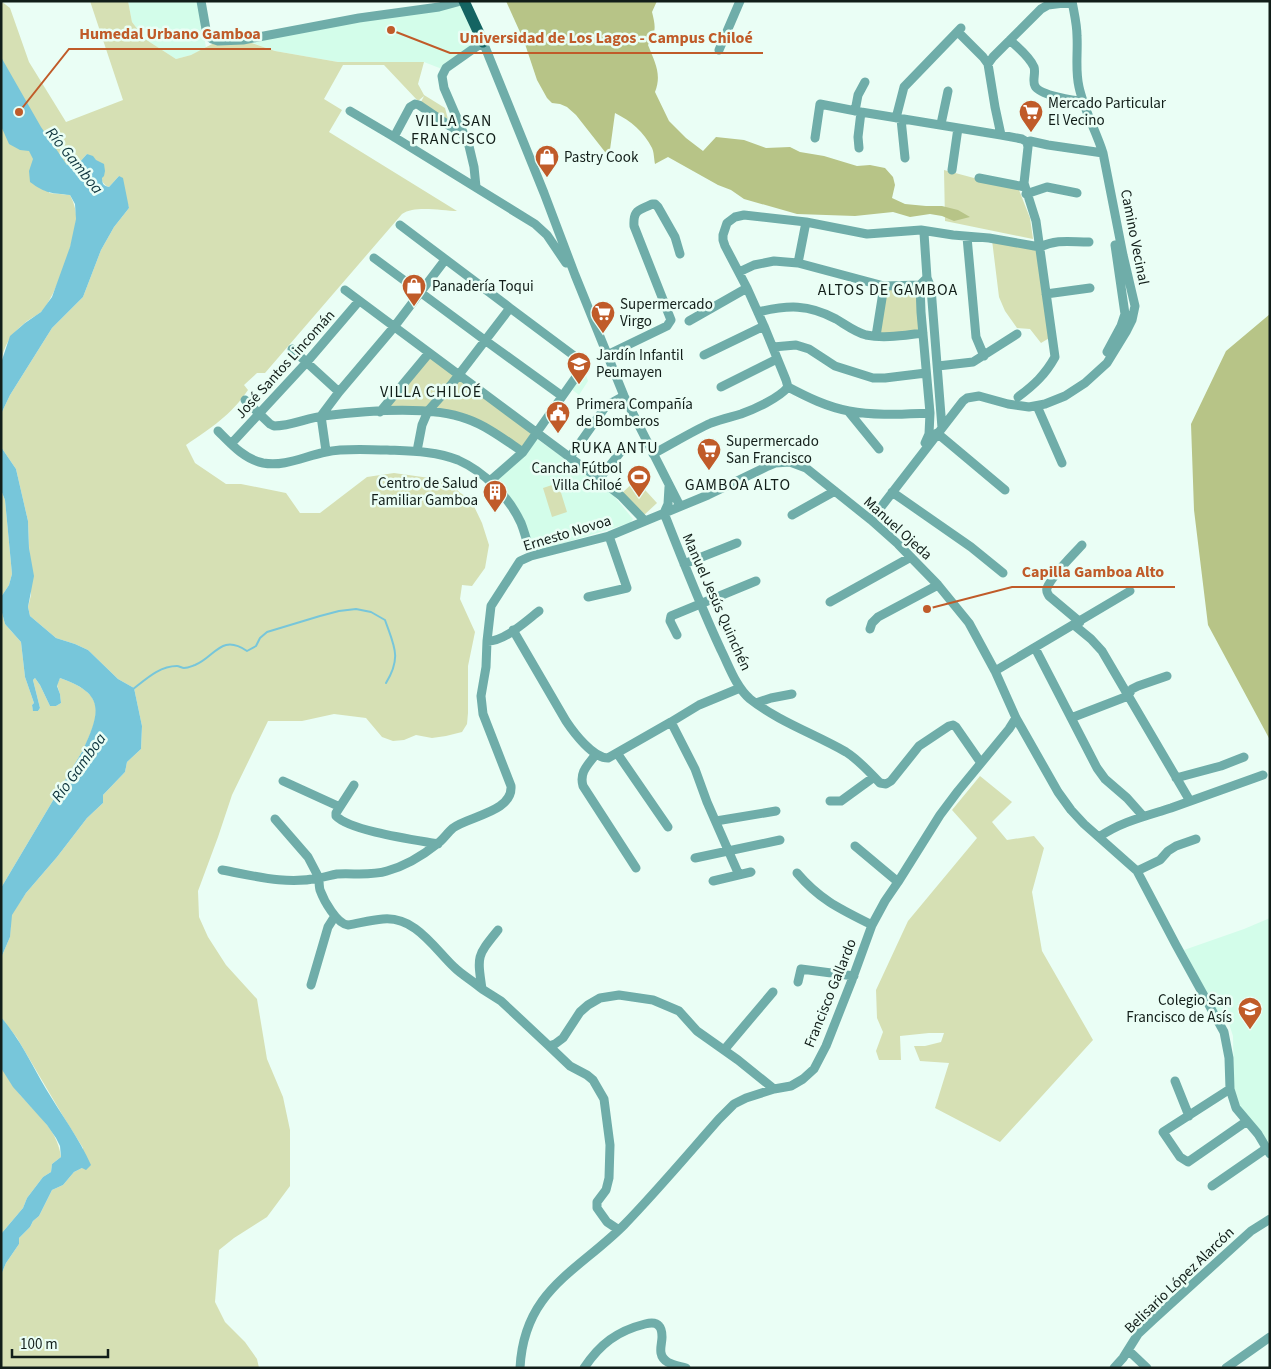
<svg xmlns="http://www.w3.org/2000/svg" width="1271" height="1369" font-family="'Source Sans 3',sans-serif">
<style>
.built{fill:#d3fdea}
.green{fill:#d6e0b4}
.forest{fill:#b7c487}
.water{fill:#77c6da}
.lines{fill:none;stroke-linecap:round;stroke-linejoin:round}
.stream{stroke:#77c6da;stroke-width:2}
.minor{stroke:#6fada9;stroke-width:9}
.major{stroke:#146462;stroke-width:11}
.labels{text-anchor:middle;stroke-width:5;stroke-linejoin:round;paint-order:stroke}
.poi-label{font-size:15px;fill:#121e19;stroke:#eafef5;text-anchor:start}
.street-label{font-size:15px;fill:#121e19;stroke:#eafef5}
.neighbourhood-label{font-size:16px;letter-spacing:1px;fill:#121e19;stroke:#eafef5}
.water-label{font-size:16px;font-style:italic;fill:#0e343d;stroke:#eafef5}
.leader{fill:none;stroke:#c05b29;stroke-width:2}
.callout-dot{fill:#c05b29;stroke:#eafef5;stroke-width:2}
.callout-label{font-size:16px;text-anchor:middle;font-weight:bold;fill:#c05b29;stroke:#eafef5;stroke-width:5;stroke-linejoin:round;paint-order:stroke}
</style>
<rect width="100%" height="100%" fill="#eafef5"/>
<!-- built -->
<path class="built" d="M128 1H199L206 48 191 55 176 59 145 39 132 22Z
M462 5 476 39 471 45 449 61 442 69 424 62H338L275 51 247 41Z
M584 369 588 381 579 395 570 388Z
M537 439 585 473 614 496 633 519 630 523 534 552 523 518 514 502 504 489 495 482Z
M1270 918V1146L1262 1133 1241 1110 1236 1099 1234 1088 1233 1036 1229 1024 1214 1006 1184 950 1244 929Z"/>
<!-- green -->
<path class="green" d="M1 1 10 8 29 62 66 122 123 100 90 1H128L132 22 145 39 176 59 191 55 218 41 243 40 275 51 338 62H424L418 84 424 95 445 108 449 123 420 104 424 96 418 101 384 65H343L324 99 342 110 329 132 457 211C442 211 415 205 402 214L265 373H257L244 385 248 390C231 415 211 428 186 445L195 463 226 484H241L286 493 300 513H320L367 477 394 473 451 481 459 492 471 500 482 523 489 545 485 568 472 586 462 585 460 599 475 632 468 666V713L467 724 462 732 446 736 432 738 416 735 404 740 393 741 382 737 366 718 334 714 302 721H268L232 795 218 837 198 891 199 917 208 937 226 965 257 999 267 1059 283 1097 290 1130V1186L267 1217 234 1238 219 1250 215 1302 225 1322 245 1342 257 1359 259 1368H1V1275L6 1263 19 1244V1238L30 1227 33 1221 39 1216 52 1190 63 1185 74 1172 82 1168 83 1148 63 1116 17 1038 1 1017V958L10 937 11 915 26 893 57 857 87 818 103 803V795L125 772 127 762 141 749 142 726 134 688 118 679 88 650 75 644 56 638 30 616 28 607 31 595 28 521 16 469 1 447V414L10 395 52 328 83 297 101 250 114 227 129 208 119 176 109 187C99 184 101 171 96 162 94 159 90 157 87 154L78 164 67 165 54 148 49 193 70 195C74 203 77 212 76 221 74 242 56 296 42 311 38 315 31 318 26 322 12 333 3 345 1 364Z
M944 170 1019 190 1030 218 1033 239 945 221Z
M992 240 1038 248 1051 337 1041 343 1030 329 1017 328 1005 311 999 297Z
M917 289 920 331 879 334 886 290Z
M429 354 535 433 522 451 474 420 382 411Z
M636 480 657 503 643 516 622 493Z
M558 483 567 512 552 517 543 488Z
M1 490 5 500 12 574 9 585 1 597Z
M1 609 5 624 21 642 25 677 34 703 32 705 33 710 38 711 40 708 33 680 35 678 40 685 50 706H56L61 703 60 694 57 685 60 678C106 694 101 712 83 750L1 888Z
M980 776 1012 802 992 822 1007 840 1034 836 1044 848 1032 892 1042 951 1093 1040 1000 1142 935 1108 949 1063 920 1061 914 1046H925L941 1042 944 1033H929L900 1036 901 1060H879L876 1051 883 1032 877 1018 876 990 908 921 977 838 952 810Z
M1 1068C7 1074 9 1081 14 1087 32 1111 57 1126 61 1157L52 1164 51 1172 43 1177 27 1198 23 1208 1 1234Z"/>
<!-- forest -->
<path class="forest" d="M506 1H657L652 12C656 28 656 31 648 45 655 63 662 74 655 92L669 121 686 138 703 151 716 137 744 140 766 148 790 147 800 152 824 156 857 166 870 165 885 168 893 177 895 185 892 198 905 204 926 206H942L958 210 970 217 954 221 942 216 930 214 910 217 893 212 855 216 797 214 744 199 731 190 718 185 668 157 655 164C654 159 654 152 652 148 644 132 631 121 615 113L609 157 576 115 567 107 560 104 552 103 547 98 537 80 524 41Z
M1270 314V740L1208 625 1194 510 1191 424 1226 351Z"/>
<!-- water -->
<path class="water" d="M1 57 41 127 67 165 78 164 87 154 93 156 96 160 104 164 105 171 104 176 102 178C102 184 104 186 109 187L119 176 123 178 129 208 114 227 101 250 83 297 52 328 10 395 1 414 2 360 10 336 25 323 41 312 52 297 70 247 76 219 75 204 70 195C52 193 46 194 30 182L29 171 33 159 29 151 20 150 9 144 1 126Z
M1 447 16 469 28 521 29 548 34 576 28 607 30 616 56 638 75 644 88 650 118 679 134 688 142 726 141 749 127 762 125 772 103 795V803L87 818 57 857 26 893 12 915 10 937 1 958V888L83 750C100 712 106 694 60 678L57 686 60 694 61 703 56 706H50L40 685 35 678 33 680 40 708 38 711H33L32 705 34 703 25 677 21 642 5 624 1 609V597L9 585 12 574 5 500 1 490Z
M1 1017C20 1039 32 1065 46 1089 61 1114 79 1138 91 1165L86 1170 82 1168 74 1172 63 1185 52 1190 39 1216 33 1221 30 1227 19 1238V1244L6 1263 1 1275V1234L23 1208 27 1198 43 1177 51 1172 52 1164 61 1157 60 1146 56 1138 47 1125 13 1087 1 1068Z"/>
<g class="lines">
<!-- stream -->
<path class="stream" d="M132 690C145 680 159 666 177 666 179 666 182 668 184 668 188 668 192 666 195 665 215 657 221 633 247 651L256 646 260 638 267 632 320 616 339 611 356 609 371 612 385 620C394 646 402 657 386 683"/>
<!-- minor -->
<path class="minor" d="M201 1 207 35 212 39 218 41 243 40 359 18 439 7 461 1
M958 32 983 57 988 64 995 107 1001 135
M1010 40C1018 48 1029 56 1034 67 1036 73 1032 81 1035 86 1039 95 1074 101 1083 101
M719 50 740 1
M988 64 993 57 1041 9 1048 5 1072 2
M350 111 394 137 535 224 547 235 566 263
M855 111 858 95 865 82
M896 118 904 87 961 28
M901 119 905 158
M941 124 948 91
M394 137 410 107 415 104 419 105 463 135
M815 138 820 104 861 112 1001 135 1022 139 1027 142 1028 147 1024 183 1036 221 1055 357C1045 375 1034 385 1018 397
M1027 142 1030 141 1048 145 1103 153
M859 148 858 137 861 112
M952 170 958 128
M979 178 1025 187
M476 187 474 167 469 146 444 88 442 76 446 68 483 42 544 193 575 275 624 396 680 506
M1026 194 1047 187 1077 193
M400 225 510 308 585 364 523 452 490 481
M925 231 924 233 927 278 931 288 942 428
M967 237 976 337 984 356
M1040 247C1057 239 1070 242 1089 242
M374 258 486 341 562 396
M798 263 806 222
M739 272 754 265 774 261 798 263 884 286 920 285 927 278
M920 285 921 312 930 413 929 434 925 443
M345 290 599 479 621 496 645 521
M1046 294 1090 288
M758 312C788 305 808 304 836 319 846 325 855 332 866 335 885 339 905 335 923 333
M689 321 747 288
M876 336 884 286
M773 347 796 345 809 349 835 366 873 378H885L926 373
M292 349 339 392
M1107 352 1121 326 1125 314 1115 245
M607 355 667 326 671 320 634 226C633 209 639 211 652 204H655L658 207 675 237 680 254
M704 355 764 326
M938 366 973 362 1017 334
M721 387 777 359
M788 387 786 380 764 326 747 288 725 246 723 240V235L727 223 735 217 744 215 806 222 867 234 921 230 953 235 989 238 1040 247
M788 387C807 397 827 407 849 411 875 416 903 414 930 413
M245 400 270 424 274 426C291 426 307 418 323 416 363 411 430 405 467 419 487 426 505 440 523 452
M1037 406 1062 463
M848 411 879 449
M380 412 429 353
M218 431C231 444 244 459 263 463 285 467 305 456 326 452 345 448 367 450 387 450 410 451 436 451 458 460 485 472 509 497 521 523 525 533 528 545 531 556
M937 433 1005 490
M231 444 306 363 359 301
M326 451 321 416 339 392 394 327 445 260
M417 451 422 425 428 411 451 385 510 308
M653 454C672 444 691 432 711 423 721 419 731 417 741 414 755 409 779 398 788 387
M570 457 606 406 624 396
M599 479 623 449
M892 492 971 547 1003 573
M664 513C682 559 700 605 721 650 729 666 736 687 750 699 779 722 815 734 846 752 859 760 870 773 880 783L886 784 891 781 919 746 949 726 953 725 956 727 981 763
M664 513 668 504 669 487
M792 515 835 491
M871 520 963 401 967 398 979 396 1008 404 1029 407 1045 404 1065 396 1085 383 1107 363 1126 332 1132 320 1135 306 1123 255 1103 153C1096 131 1084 110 1079 87 1075 70 1078 53 1077 36 1077 24 1074 13 1072 1
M684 564 737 543
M588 597 627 588 609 536
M830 602 911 557
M1080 622 1049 596C1047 592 1046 592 1047 588 1052 575 1072 556 1082 545
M1074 625 1091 639 1102 651 1190 801
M870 629 872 623 878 617 938 585
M513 630 566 721C574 733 593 758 608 758L671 722 699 705 740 688
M677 635 670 621 671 616 756 581
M487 641C504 642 526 621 539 611
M1035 648 1097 768 1105 779 1127 798 1143 816
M995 671 1130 591
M756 703 771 698 792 694
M1071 718 1128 696 1132 689 1138 686 1167 676
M671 722 695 769 707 802 739 875
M617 753 668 827
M596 754C588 765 579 772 583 786L636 868
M1176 778 1221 766 1244 757
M283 781 340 807
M354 785 336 813V816C350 831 416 840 438 844
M830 801H841L874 777
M716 821 776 811
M1099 837C1120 822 1146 816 1171 808 1202 797 1232 786 1263 775
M855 846 898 882
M695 858 780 840
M222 870C255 876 286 885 319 878L308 857 275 819
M1137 871 1160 860 1168 851 1176 846 1196 839
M797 873C820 900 840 909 872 925
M713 881 751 872
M498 930C477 956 477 955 482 989L501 1001 549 1046 555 1044 563 1038 580 1012 588 1005 600 998 619 995 653 1000 679 1011 697 1031 738 1060 774 1089
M798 982 801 969 854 976
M311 985 328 927 335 916
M482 989C473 981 462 975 454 967 434 948 415 916 383 919 371 920 360 923 348 925 337 924 324 901 320 890 319 886 319 882 319 878 325 877 331 875 337 874 354 873 371 876 387 871 405 866 422 856 437 844 443 840 447 833 453 828 469 816 513 812 511 786L483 714 481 696 486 667 487 641 491 606 520 561 531 556 609 536 708 495 768 466 775 463 790 462 806 468 871 520 898 544 938 585 969 623 995 671 1016 718 1058 792 1071 810 1084 824 1137 871 1176 945 1224 1032 1229 1058 1230 1089 1236 1108 1258 1134 1270 1154
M549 1046 570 1066 587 1075 593 1080 604 1099 610 1145 609 1178 606 1190 597 1202V1208L607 1222 619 1230
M724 1050 773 992
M1175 1081 1189 1116
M1230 1089 1163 1132 1180 1157 1188 1162 1247 1121
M1212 1186 1267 1148
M1128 1350 1147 1368
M520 1368C524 1290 577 1272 624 1225 657 1191 688 1154 719 1119L734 1104 746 1098 774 1089 791 1086 803 1079 814 1069 826 1046 852 980 872 925 885 901 898 882 940 815 958 791 1009 729 1016 718
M584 1368C600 1344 617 1331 645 1324 649 1323 656 1322 659 1326 662 1329 662 1333 662 1337 662 1342 660 1348 661 1353 663 1364 676 1365 686 1368
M1114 1368 1123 1358 1138 1334 1153 1320 1251 1231 1270 1219
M1226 1368 1270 1337"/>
<!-- major -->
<path class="major" d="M464 1 483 42"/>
</g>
<!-- icons -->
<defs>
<symbol id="supermarket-pin" viewBox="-11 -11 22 30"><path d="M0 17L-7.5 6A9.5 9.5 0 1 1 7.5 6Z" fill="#c05b29" stroke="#eafef5"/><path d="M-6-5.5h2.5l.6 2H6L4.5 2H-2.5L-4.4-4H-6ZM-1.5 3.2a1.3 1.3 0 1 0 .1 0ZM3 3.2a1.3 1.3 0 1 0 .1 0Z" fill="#fff"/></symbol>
<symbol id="shop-pin" viewBox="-11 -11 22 30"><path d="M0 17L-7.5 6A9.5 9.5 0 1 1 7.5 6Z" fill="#c05b29" stroke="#eafef5"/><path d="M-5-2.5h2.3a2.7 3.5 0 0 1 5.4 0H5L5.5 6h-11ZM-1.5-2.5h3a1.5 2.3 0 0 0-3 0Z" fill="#fff"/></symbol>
<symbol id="school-pin" viewBox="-11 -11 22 30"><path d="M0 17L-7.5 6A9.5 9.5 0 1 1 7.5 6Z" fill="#c05b29" stroke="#eafef5"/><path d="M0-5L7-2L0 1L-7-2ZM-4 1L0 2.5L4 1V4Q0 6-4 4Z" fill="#fff"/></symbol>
<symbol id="civic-pin" viewBox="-11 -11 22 30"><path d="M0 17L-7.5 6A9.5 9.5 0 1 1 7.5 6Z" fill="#c05b29" stroke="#eafef5"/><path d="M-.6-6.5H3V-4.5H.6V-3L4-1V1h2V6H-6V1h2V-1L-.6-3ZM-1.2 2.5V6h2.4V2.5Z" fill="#fff"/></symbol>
<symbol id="stadium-pin" viewBox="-11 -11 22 30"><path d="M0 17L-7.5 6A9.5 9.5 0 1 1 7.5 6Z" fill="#c05b29" stroke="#eafef5"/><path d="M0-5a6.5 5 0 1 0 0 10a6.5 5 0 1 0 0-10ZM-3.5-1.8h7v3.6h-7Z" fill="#fff"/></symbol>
<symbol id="building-pin" viewBox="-11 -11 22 30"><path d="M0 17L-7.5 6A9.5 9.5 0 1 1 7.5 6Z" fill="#c05b29" stroke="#eafef5"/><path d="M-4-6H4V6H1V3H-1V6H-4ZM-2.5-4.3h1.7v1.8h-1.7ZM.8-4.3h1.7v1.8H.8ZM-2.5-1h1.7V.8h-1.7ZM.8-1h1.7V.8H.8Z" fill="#fff"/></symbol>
</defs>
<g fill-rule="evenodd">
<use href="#supermarket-pin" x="1017" y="98" width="28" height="38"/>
<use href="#shop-pin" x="533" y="143" width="28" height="38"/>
<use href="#shop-pin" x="400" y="272" width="28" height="38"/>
<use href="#supermarket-pin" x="589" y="299" width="28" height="38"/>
<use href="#school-pin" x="565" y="350" width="28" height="38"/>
<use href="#civic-pin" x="544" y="399" width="28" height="38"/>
<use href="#supermarket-pin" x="695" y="436" width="28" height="38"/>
<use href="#stadium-pin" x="625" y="463" width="28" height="38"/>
<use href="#building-pin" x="481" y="478" width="28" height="38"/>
<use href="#school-pin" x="1236" y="995" width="28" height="38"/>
</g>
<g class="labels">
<!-- poi labels -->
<g class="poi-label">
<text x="1048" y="108">Mercado Particular<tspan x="1048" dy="17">El Vecino</tspan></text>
<text x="564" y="162">Pastry Cook</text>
<text x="432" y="291">Panadería Toqui</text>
<text x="620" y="309">Supermercado<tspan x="620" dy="17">Virgo</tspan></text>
<text x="596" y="360">Jardín Infantil<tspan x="596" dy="17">Peumayen</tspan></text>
<text x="576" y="409">Primera Compañía<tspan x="576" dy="17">de Bomberos</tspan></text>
<text x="726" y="446">Supermercado<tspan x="726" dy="17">San Francisco</tspan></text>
<text x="622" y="473" text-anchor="end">Cancha Fútbol<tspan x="622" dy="17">Villa Chiloé</tspan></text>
<text x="478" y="488" text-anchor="end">Centro de Salud<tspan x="478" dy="17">Familiar Gamboa</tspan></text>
<text x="1232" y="1005" text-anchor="end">Colegio San<tspan x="1232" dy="17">Francisco de Asís</tspan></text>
</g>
<!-- street labels -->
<g class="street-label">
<text transform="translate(1135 237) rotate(79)" y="5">Camino Vecinal</text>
<text transform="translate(285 364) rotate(-48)" y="5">José Santos Lincomán</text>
<text transform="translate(898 528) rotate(42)" y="5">Manuel Ojeda</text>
<text transform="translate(567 533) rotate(-17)" y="5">Ernesto Novoa</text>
<text transform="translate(717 602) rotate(66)" y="5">Manuel Jesús Quinchén</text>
<text transform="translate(830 993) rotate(-68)" y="5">Francisco Gallardo</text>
<text transform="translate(1179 1280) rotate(-44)" y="5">Belisario López Alarcón</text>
</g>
<!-- neighbourhood labels -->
<g class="neighbourhood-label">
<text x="454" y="126">VILLA SAN<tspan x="454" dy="18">FRANCISCO</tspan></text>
<text x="888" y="295">ALTOS DE GAMBOA</text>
<text x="431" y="397">VILLA CHILOÉ</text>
<text x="615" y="453">RUKA ANTU</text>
<text x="738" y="490">GAMBOA ALTO</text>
</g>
<!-- water labels -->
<g class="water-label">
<text transform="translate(75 160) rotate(51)" y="6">Río Gamboa</text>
<text transform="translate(78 767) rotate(-54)" y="6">Río Gamboa</text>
</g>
</g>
<!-- callouts -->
<path class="leader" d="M19 112L69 49H271M391 30L450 53H763M927 609L1012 587H1175"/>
<g class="callout-dot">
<circle cx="19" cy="112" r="5"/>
<circle cx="391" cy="30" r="5"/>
<circle cx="927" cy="609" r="5"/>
</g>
<g class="callout-label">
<text x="170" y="39">Humedal Urbano Gamboa</text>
<text x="606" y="43">Universidad de Los Lagos - Campus Chiloé</text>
<text x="1093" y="577">Capilla Gamboa Alto</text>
</g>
<!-- border -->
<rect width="1271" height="1369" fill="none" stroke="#121e19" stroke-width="5"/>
<!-- scale -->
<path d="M12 1349v8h96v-8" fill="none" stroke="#121e19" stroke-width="2.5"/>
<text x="20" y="1349" font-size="15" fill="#121e19" stroke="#eafef5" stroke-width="4" paint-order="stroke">100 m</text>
</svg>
